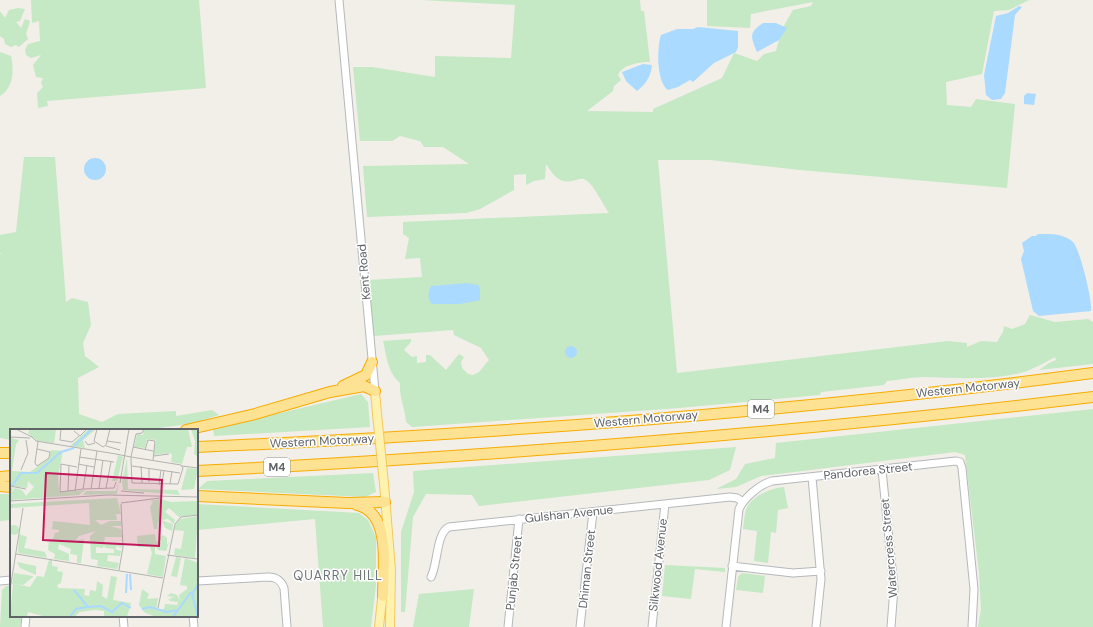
<svg xmlns="http://www.w3.org/2000/svg" width="1093" height="627" font-family="'DM Sans',sans-serif">
<style>
.green{fill:#c5e8c5}
.water{fill:#aadaff}
.lines{fill:none;stroke-linecap:round;stroke-linejoin:round}
.minor-casing{stroke:#b5b8bc;stroke-width:9}
.major-casing{stroke:#f2c960;stroke-width:10}
.highway-casing{stroke:#f9ab00;stroke-width:12}
.minor{stroke:#fff;stroke-width:7}
.major{stroke:#fff2af;stroke-width:8}
.highway{stroke:#fde293;stroke-width:10}
.major-bridge-casing{stroke:#f2c960;stroke-width:10;stroke-linecap:butt}
.major-bridge{stroke:#fff2af;stroke-width:8}
.labels{text-anchor:middle;stroke-width:3;stroke-linejoin:round;paint-order:stroke}
.shield{fill:#fff;stroke:#8f9295;stroke-width:1}
.shield-label{font-size:11px;font-weight:bold;fill:#5f6368}
.street-label{font-size:12px;fill:#5f6368;stroke:#fff}
.neighbourhood-label{font-size:13px;letter-spacing:1px;fill:#70757a;stroke:#fff}
.inset-river{fill:none;stroke:#aadaff;stroke-width:2}
.inset-road{fill:none;stroke:#b3b3b1;stroke-width:1}
.view{fill:#c2185b;fill-opacity:0.15;stroke:#c2185b;stroke-width:2}
.inset-edge{fill:none;stroke:#5f6368;stroke-width:2}
</style>
<rect width="100%" height="100%" fill="#f1efe8"/>
<!-- green -->
<path class="green" d="M31 0H199L206 88 47 101 48 106 38 108 37 93 43 87 41 83 43 78 36 77 33 65 41 55 31 58 26 55 25 50 28 44 40 41 39 21 32 23Z
M422 0H640L641 11H644L650 62C640 62 623 64 618 75L621 80 614 86 613 91 587 111 653 112V109L722 78 734 53 757 61 764 54 776 51 782 29 793 10 811 6 813 2 751 14 750 28 707 26V0H1029L1009 10 994 11 982 74 946 82 947 105 971 107 976 99 1015 104 1007 188 800 170 710 160H658L677 373 948 341 967 343V347L981 341 997 342 1003 332 1004 326 1012 329 1025 324 1030 315 1055 322 1088 319 1093 322V364L1039 370 1049 363 1056 360 1055 357C1046 362 1037 367 1027 371 998 381 955 378 924 377 912 377 899 380 887 381L884 385 821 392 820 395 679 408 412 427 406 422C405 408 399 397 400 383 387 371 387 357 383 341L411 339V342L404 350 412 357 417 356V363L426 362V355H430L446 370 459 354 464 357 461 362 462 368 468 374 473 375 479 372 489 360 481 348 454 335 453 330 374 336 368 280 422 277 420 258 405 259 409 238 403 234V222L609 213C604 206 593 184 586 180 581 177 577 180 572 181 558 184 552 173 546 164L545 179 534 181 526 185V174L514 175V190L480 209 466 213 367 217 363 166 469 164 443 147H424L420 141 400 136 392 141H360L353 67H372L435 77V56L511 58 515 5Z
M18 8 25 9 20 21 16 22 21 28 25 19 30 21 26 34 28 39 19 47 16 45 11 47 5 44 4 39 0 36V11L5 18 9 10Z
M0 52 11 56C14 69 14 88 0 96Z
M24 157H55L66 302 72 298 88 302 91 325 83 343 85 356 99 367 78 378 79 414 102 422 118 414 176 411V416L212 410 219 415 190 424 142 430H11V440L0 438V254H2L0 253V235L16 232Z
M361 394 368 402 370 427 214 436 213 429Z
M1093 409V627H978L981 609 979 573 965 455 955 452 761 476 736 487 716 489 736 479 745 464 775 458 776 443Z
M736 447 730 470 709 480 479 506 472 495 426 494 413 517 405 612H401V532L414 492 413 471Z
M373 473 376 492 365 497 198 489 207 481Z
M784 487 788 508 778 510 776 533 771 532 768 563 754 561 757 531 743 529C744 523 744 516 746 510 751 496 771 488 784 487Z
M0 494H11V520L0 521Z
M197 504 359 513 368 520 376 537V585L371 627H323L315 519 197 530Z
M665 565 725 568V572L695 569 691 599 662 596Z
M742 573 765 576 763 593 736 590 738 577Z
M6 586H11V616H22L20 627H0L2 590Z
M474 589 469 627H413L419 594Z"/>
<!-- water -->
<path class="water" d="M1019 6 1022 7 1015 15 1005 93 1001 99 992 100 986 95 984 75 996 16 1008 13Z
M763 23H776L787 28 779 40 757 52C751 37 748 33 763 23Z
M698 27 738 31V47L736 52 714 63 693 82 690 80 678 87 668 90C656 82 657 47 661 35L677 29H693Z
M643 64 652 65C651 76 646 84 637 91L626 81 622 72Z
M1027 93 1036 94 1034 105 1024 104V96Z
M84 169a11 11 0 1 1 22 0a11 11 0 1 1-22 0Z
M1038 234C1050 234 1063 233 1073 242 1080 249 1093 303 1091 311L1039 316 1033 311 1021 259 1024 251 1022 243 1032 236H1036Z
M467 283 478 285 480 288V300L460 304H432C427 299 428 292 431 286Z
M565 352a6 6 0 1 1 12 0a6 6 0 1 1-12 0Z"/>
<g class="lines">
<defs>
<path id="minor" d="M339 0 375 391
M882 470 894 588 891 627
M812 477 821 579 816 627
M732 566 793 573 821 571
M431 577C438 564 436 533 449 527L730 497 737 498 743 502
M0 581 11 580
M197 581 268 577C276 577 281 580 284 588L287 627
M123 616 124 627
M193 616 194 627
M25 627 26 616
M508 627 519 519
M580 627 593 512
M652 627 665 504
M726 627 739 509C744 498 760 484 772 481L956 461 960 462 962 468 974 589 972 627"/>
<path id="major" d="M375 391 377 414
M384 484 391 570 390 627
M379 627 383 590"/>
<path id="highway" d="M343 386 366 375 372 362
M186 430 255 414 330 392 364 386 375 391
M197 447C496 434 796 412 1093 373
M0 453H11
M197 471C497 456 794 433 1093 397
M0 477 11 476
M0 486 11 487
M197 496 348 503 385 502
M357 505C392 513 383 569 383 596"/>
</defs>
<!-- minor casing -->
<use href="#minor" class="minor-casing"/>
<!-- major casing -->
<use href="#major" class="major-casing"/>
<!-- highway casing -->
<use href="#highway" class="highway-casing"/>
<!-- minor -->
<use href="#minor" class="minor"/>
<!-- major -->
<use href="#major" class="major"/>
<!-- highway -->
<use href="#highway" class="highway"/>
<defs>
<path id="major-bridge" d="M377 414 384 484"/>
</defs>
<!-- major-bridge casing -->
<use href="#major-bridge" class="major-bridge-casing"/>
<!-- major-bridge -->
<use href="#major-bridge" class="major-bridge"/>
</g>
<g class="labels">
<!-- shield labels -->
<g class="shield">
<rect x="748" y="400" width="26" height="18" rx="3"/>
<rect x="264" y="458" width="26" height="18" rx="3"/>
</g>
<g class="shield-label">
<text x="761" y="413">M4</text>
<text x="277" y="471">M4</text>
</g>
<!-- street labels -->
<g class="street-label">
<text transform="translate(364 272) rotate(-95)" y="4">Kent Road</text>
<text transform="translate(968 388) rotate(-6)" y="4">Western Motorway</text>
<text transform="translate(646 419) rotate(-5)" y="4">Western Motorway</text>
<text transform="translate(322 441) rotate(-3)" y="4">Western Motorway</text>
<text transform="translate(868 471) rotate(-6)" y="4">Pandorea Street</text>
<text transform="translate(569 514) rotate(-6)" y="4">Gulshan Avenue</text>
<text transform="translate(889 548) rotate(-95)" y="4">Watercress Street</text>
<text transform="translate(658 565) rotate(-84)" y="4">Silkwood Avenue</text>
<text transform="translate(587 569) rotate(-84)" y="4">Dhiman Street</text>
<text transform="translate(514 573) rotate(-84)" y="4">Punjab Street</text>
</g>
<!-- neighbourhood labels -->
<g class="neighbourhood-label">
<text x="338" y="580">QUARRY HILL</text>
</g>
</g>
<!-- overview -->
<g transform="translate(10 429)">
<rect width="188" height="188" fill="#f1efe8"/>
<path d="M20 0H46L44 14 27 12 18 4ZM79 0H86L73 11 75 19 60 17ZM134 0H178L182 18H177L172 35 161 33 162 26 160 24 143 26 146 11 137 10 135 19 124 18 127 5 133 6ZM181 0H188L187 27 184 25 185 12ZM0 9 9 11 6 15 2 42 20 43 39 29 41 21 53 22 48 47 49 63 75 61 69 66 0 71V58L3 59 2 63 5 59 12 61 16 67 24 58 18 52 17 59 0 57ZM108 26 113 28 107 52H102ZM117 29 118 60 167 61 170 66 113 61 112 53ZM177 39 188 40 184 60 171 61ZM109 50 107 65 73 66 76 62H106ZM107 69 111 85H106L107 91H85L91 96 100 92H111V97H100L111 100 112 108H95L94 113 112 116 111 119 107 117 105 120 111 122 110 127 98 126 97 132 109 134 107 140 87 137 88 131 81 130 80 107 86 102 69 107 65 112 74 110 71 134H67V126L60 125 61 120 49 115 48 120 59 125V132L44 130 45 125 38 121 39 111 43 110 45 104 49 103V101L42 100 43 92 80 96 79 74 0 79 1 75 15 74ZM94 116 95 119 104 120V124H86V118L93 119ZM150 70 161 73 188 72 187 86 169 88 159 79 155 83 165 91 164 95 158 90 151 91 163 95 162 102 155 99 152 91 148 93 147 100H144L140 78 143 73 140 72ZM188 87 185 129 164 126 165 119 171 120 174 102 164 101 166 94 170 90ZM-1 101a5 5 0 1 1 10 0a5 5 0 1 1-10 0ZM9 105 17 108 14 119 35 123 37 129 8 124ZM145 105 146 112 152 113 148 109 153 106 157 109V116L159 113 156 122 148 121 145 115V125L156 127 153 148 137 145 142 124 140 118H128L127 107ZM166 128 171 129 167 148 161 147ZM175 129 188 134V188H172V185L171 188H146L134 183 129 176 132 160 139 165 137 170 148 169 146 181 154 180 155 175 167 176 168 173 160 172 157 169 161 171 160 169 165 168 157 167 161 164 167 166 170 172 169 166 177 160V157L170 156ZM39 131H42V137L48 138 47 142 53 143 51 154 47 156 48 159 75 160 74 166 79 167 80 161 86 162 87 152 93 156 92 167 97 170 101 147 107 148 103 171 121 174 117 188H94V182L85 181 69 183 65 188H36L18 183 17 188H0L3 155 20 158 27 147 34 148ZM7 133 26 137V146L10 139ZM4 144 23 147V148L13 156 2 155Z" fill="#c5e8c5" fill-rule="evenodd"/>
<path class="inset-river" d="M64 17 82 0M2 57 11 44H27L51 23 64 19M120 145 121 161M64 161 78 178 91 177 102 183 112 174 121 179M116 164 117 145M132 180 140 178 157 183 169 181M60 188 66 180 77 178M163 188 181 163M188 188 182 165 188 156"/>
<path class="inset-road" d="M6 0 22 8M51 0 50 11 62 13 69 7M53 0H66M87 0 84 12 93 18 96 16 100 0M64 2 70 7 77 0M21 7 26 12 106 25 121 28 171 36 173 39 168 55 122 54 121 31V28L126 5 132 4 134 0M0 8 20 9M75 12 78 16 85 14M97 12 111 14M96 17 110 21M123 18 143 22M27 20 40 23 39 29 27 37 25 34V33L28 13M135 21 138 11 145 12 143 31M144 27 159 25M69 28 104 33M68 35 84 38M122 37 170 44M131 37 132 54M172 37 188 39M67 38 51 35 50 63 73 60 77 36M11 41 18 24 16 11M139 53V39M110 54 119 0M152 55 154 41M160 55 162 42M149 56 151 41M0 57 16 60M89 59 93 31M96 59 101 33M73 60 104 59 106 53M81 60 87 22M58 62 59 36M65 62 71 20M111 62 134 64M0 72 98 66 188 68M111 74 150 69M6 125 153 149M157 126 187 130M109 141 113 118 111 75M0 161 13 79M148 179 165 95 171 88 188 86"/>
<path class="view" d="M36 44 152 51 149 117 33 111Z"/>
<rect width="188" height="188" class="inset-edge"/>
</g>
</svg>
